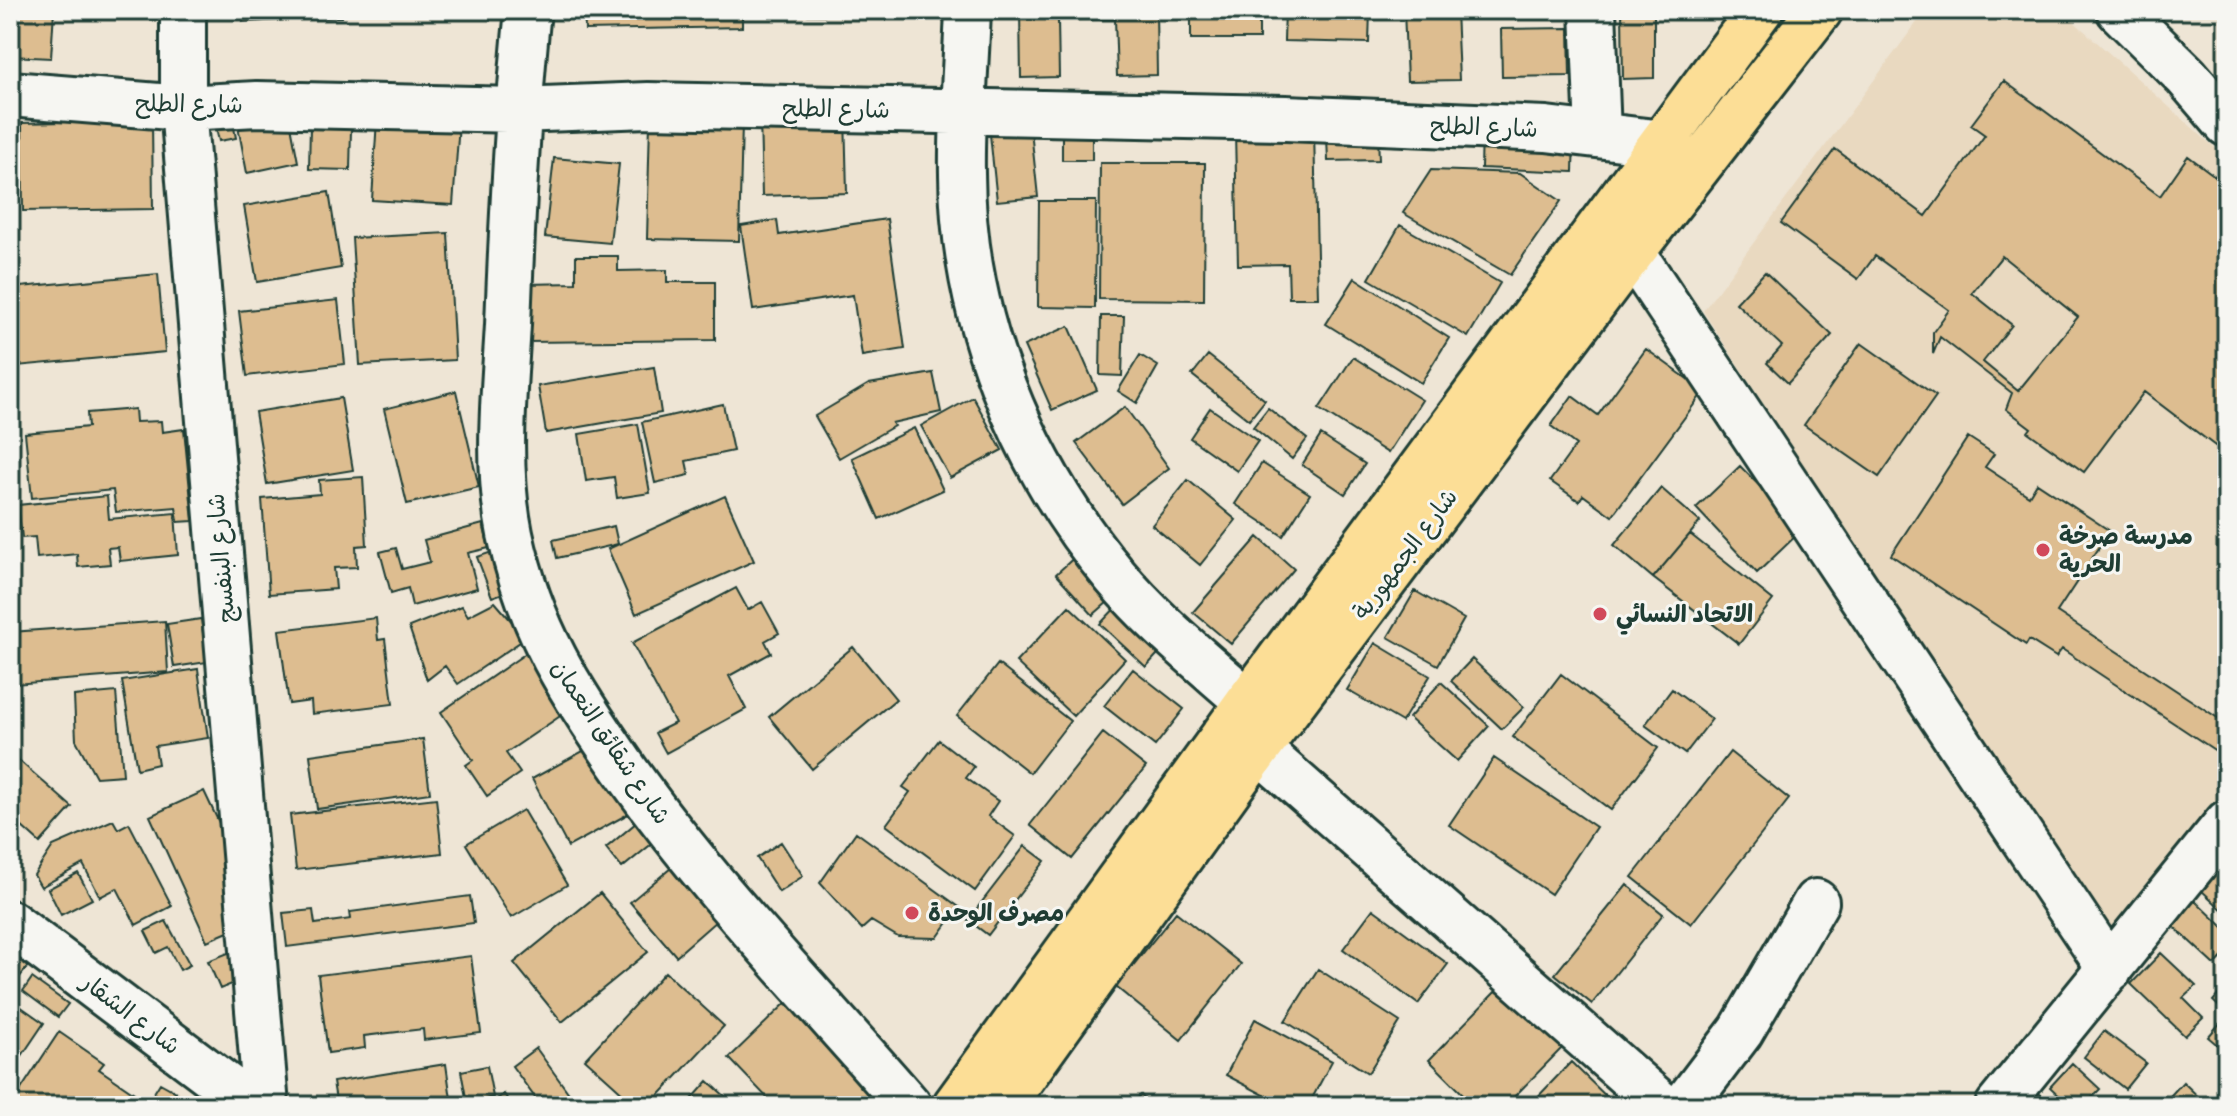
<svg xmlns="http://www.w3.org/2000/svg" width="2237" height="1116" font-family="Delius,'Playpen Sans Arabic',sans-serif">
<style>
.built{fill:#e9d9c0}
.building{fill:#ddbd90;stroke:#1f3d34;stroke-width:2;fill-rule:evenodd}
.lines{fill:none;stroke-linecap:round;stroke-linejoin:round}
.minor-casing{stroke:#1f3d34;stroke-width:50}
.major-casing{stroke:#1f3d34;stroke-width:50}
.minor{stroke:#f6f6f2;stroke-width:44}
.major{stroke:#fcde96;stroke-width:44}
.poi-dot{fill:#d1495b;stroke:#f6f6f2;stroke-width:3}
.labels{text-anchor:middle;stroke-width:6;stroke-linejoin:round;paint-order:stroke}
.street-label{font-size:24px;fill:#1f3d34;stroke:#f6f6f2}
.poi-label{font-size:24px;font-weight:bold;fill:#1f3d34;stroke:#f6f6f2;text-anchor:start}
</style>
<rect width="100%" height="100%" fill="#eee5d5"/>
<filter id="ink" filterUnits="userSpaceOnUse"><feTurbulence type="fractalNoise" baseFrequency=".0125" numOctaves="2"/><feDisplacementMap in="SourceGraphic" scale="16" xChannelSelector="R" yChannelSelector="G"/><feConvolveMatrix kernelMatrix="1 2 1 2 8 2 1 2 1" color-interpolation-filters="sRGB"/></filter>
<g filter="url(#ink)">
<!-- built -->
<path class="built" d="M1926 10H2061L2215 148 2227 164V789L2110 937 1703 311Z"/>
<!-- building -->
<path class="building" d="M10 10H54L51 58 10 56Z
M242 10H342V17L243 22Z
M369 10H490V17Z
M584 10H742V27L585 30Z
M767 10H924V16L767 14Z
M1020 10H1156L1157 75 1117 76 1115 19 1058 20 1059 77 1021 78Z
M1191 10H1259V39H1191Z
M1285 10H1370L1369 43 1284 41Z
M1404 10H1456L1459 80 1407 81Z
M1654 11V78L1623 79 1622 12Z
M1569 28 1570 76 1502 77 1501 29Z
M2004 81 2160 196 2188 156 2227 185V254L2219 264 2227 275V455L2144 392 2084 472 2028 432 2031 428 2006 409 2012 393 1940 337 1933 354V332L1949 310 1875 256 1858 279 1781 223 1835 149 1926 216 1985 135 1971 125ZM2002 256 2078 317 2018 391 1983 362 2012 325 1972 293Z
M288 110 298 162 247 173 237 121Z
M231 112 236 138 219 141 213 116Z
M845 114 847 193 762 196 760 117Z
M377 119 459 124 453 205 372 200Z
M152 120 153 209 23 211 22 123Z
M650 121 742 123 739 241 647 239Z
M1030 121 1038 197 997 201 989 125Z
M310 127 351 129 350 170 309 169Z
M1062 127H1092V160H1062Z
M1314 131 1318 298H1289L1288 264 1238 265 1235 133Z
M1482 132 1574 136 1573 172 1481 168Z
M1378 136 1379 160 1328 161 1327 137Z
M554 158 619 164 610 243 545 237Z
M1100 163H1205L1204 300 1099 299Z
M1431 170 1520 173 1561 201 1510 275 1403 213Z
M329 192 341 268 257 282 244 206Z
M1039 201H1096L1095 308 1038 307Z
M887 219 905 349 862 356 853 295 753 310 741 226 777 220 779 235Z
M1400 225 1500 283 1468 337 1369 279Z
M448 233 455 360 360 365 352 238Z
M576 256H618V271L667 270V282H715V340L526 342V284L576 283Z
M1765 272 1832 335 1788 383 1767 363 1782 346 1736 303Z
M158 274 165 352 17 366 10 288Z
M1355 278 1449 338 1421 383 1326 324Z
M338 300 345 364 247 376 239 311Z
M1101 316H1124L1122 376 1100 375Z
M1069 326 1097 390 1052 410 1024 346Z
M1861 343 1936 396 1879 477 1804 425Z
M1646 349 1704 391 1612 516 1583 495 1579 501 1550 481 1576 445 1551 426 1572 396 1598 415Z
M1140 355 1158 366 1137 403 1118 391Z
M1208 355 1265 400 1249 420 1192 375Z
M1353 357 1422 400 1388 453 1319 409Z
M654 367 661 413 546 433 538 386Z
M933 373 941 412 892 423 894 426 839 458 815 416 869 384Z
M456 391 479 487 407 504 384 409Z
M973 397 1002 450 950 478 921 426Z
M341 398 353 470 267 484 255 412Z
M723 404 733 451 686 461 689 475 655 483 642 422Z
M1125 407 1169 468 1122 504 1076 443Z
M1210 408 1258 441 1237 471 1190 438Z
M1268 408 1307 439 1292 459 1253 427Z
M135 409 136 422 161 421 162 432 184 429 193 521 178 522 176 507 116 512 113 490 32 498 25 433 88 427 87 413Z
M638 424 650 493 617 498 614 477 586 481 579 434Z
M914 428 943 490 879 519 852 458Z
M1321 435 1365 464 1345 494 1302 465Z
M1968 437 1994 454 1985 467 2029 496 2037 483 2110 531 2057 612 2227 724 2225 757 2062 649 2056 657 2029 640 2026 645 1891 555Z
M1262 463 1310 494 1283 536 1235 504Z
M1740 466 1802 530 1757 573 1696 508Z
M363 477 367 545 356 546 357 567 334 568 336 589 269 594 262 499 320 494 319 480Z
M1188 480 1236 520 1200 565 1152 525Z
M1661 488 1700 522 1653 578 1614 545Z
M107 496 109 519 175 513 178 555 120 561 118 547 108 548 110 564 78 567 77 554 37 558 35 537 22 538 18 505Z
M725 496 754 561 636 614 608 549Z
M483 524 489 548 468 553 477 588 412 606 408 588 391 593 380 552 396 548 402 569 430 562 424 540Z
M614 526 618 544 557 558 553 540Z
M1690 534 1773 600 1739 644 1653 578Z
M1258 537 1294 569 1231 644 1193 612Z
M495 551 509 591 492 597 477 557Z
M1078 554 1116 595 1093 615 1056 574Z
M736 588 748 610 762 602 779 633 765 641 771 653 729 676 746 709 666 753 655 733 675 723 632 643Z
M1415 591 1464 619 1438 665 1388 637Z
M1122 601 1167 644 1146 667 1100 624Z
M495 602 526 638 458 684 445 666 427 680 409 627 462 606 468 616Z
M1069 606 1125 659 1073 716 1016 662Z
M376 618 378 640 385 639 393 704 312 714 311 701 289 704 279 630Z
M201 619 207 662 174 667 167 624Z
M165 621 168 672 14 684 11 632Z
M1375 643 1430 676 1402 722 1347 690Z
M853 647 896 699 812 769 769 717Z
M532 649 572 708 506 753 520 773 487 796 466 765 473 760 441 712Z
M1472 659 1524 707 1502 729 1451 681Z
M998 664 1070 721 1030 773 957 716Z
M198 669 208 738 155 746 158 764 137 769 122 681Z
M1133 669 1184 709 1155 746 1104 706Z
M1561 674 1658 748 1611 810 1513 737Z
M1441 682 1489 726 1457 761 1409 718Z
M1672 689 1712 719 1685 754 1645 725Z
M116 692 123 775 96 777 76 740 74 696Z
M1103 733 1146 767 1072 859 1030 825Z
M423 739 430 793 317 809 310 755Z
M939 740 974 767 966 778 998 801 988 816 1015 836 975 891 886 825 910 792 903 787Z
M594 745 630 813 568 847 532 779Z
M1730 752 1789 799 1691 924 1632 877Z
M15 757 72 807 40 843 10 816V762Z
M1494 758 1596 827 1551 894 1449 825Z
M204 791 221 827 228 932 207 941 150 816Z
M436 798 442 853 296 870 290 815Z
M523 810 567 885 511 918 466 844Z
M649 812 665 833 622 868 606 848Z
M113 820 118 829 129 823 172 906 136 925 117 888 100 897 83 864 41 887 34 875 53 846Z
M856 832 959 907 937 938 898 937 871 921 862 929 820 883Z
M781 842 803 876 779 892 757 858Z
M1025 846 1045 861 988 935 968 920Z
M2223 866 2227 870V914L2201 890Z
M671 868 716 921 676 956 630 902Z
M78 873 92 899 61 915 48 889Z
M1627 885 1663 914 1592 1004 1555 974Z
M600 893 648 952 562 1022 514 963Z
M470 896 474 923 287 947 283 913 313 910 315 924 351 919 350 912Z
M2195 900 2227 931V952L2215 965 2172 925Z
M1373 909 1448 964 1418 1004 1343 949Z
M1176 912 1241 964 1181 1040 1116 987Z
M166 921 190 965 180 970 168 947 156 953 145 931Z
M12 948 31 963 14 984 10 981Z
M233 951 244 979 220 989 208 961Z
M2161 953 2196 986 2183 998 2203 1018 2185 1036 2131 984Z
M471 956 481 1033 424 1040 423 1029 364 1036 365 1048 328 1053 318 975Z
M1318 969 1400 1022 1368 1073 1285 1021Z
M665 972 724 1026 649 1106H637L585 1059Z
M32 978 68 1004 58 1017 23 991Z
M2227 985V1014L2213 1001Z
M1500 987 1562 1048 1505 1106H1475L1429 1060Z
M791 998 880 1090 864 1106H775L729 1058Z
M10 999 44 1023 21 1057 10 1049Z
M2227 1015V1053L2208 1037Z
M1255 1019 1332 1061 1308 1106H1285L1226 1075Z
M2104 1031 2146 1063 2125 1089 2084 1057Z
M59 1032 104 1063 99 1069 140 1097 134 1106H10Z
M536 1048 578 1106H541L512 1066Z
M1571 1062 1616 1106H1529Z
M2072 1063 2100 1089 2084 1106H2070L2050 1087Z
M446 1064 452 1106H337L333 1082Z
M487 1066 493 1097 467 1103 461 1071Z
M708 1081 736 1106H686Z
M2183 1082 2208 1106H2161Z
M160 1083 176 1092 168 1106H146Z
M2028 1084 2054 1106H2010Z
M504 1094 512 1106H487Z
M1141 1095 1151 1106H1129Z"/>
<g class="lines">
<defs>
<path id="minor" d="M183 10V108L266 1106
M528 10C517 115 512 219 508 325 504 394 496 465 510 534 530 630 571 692 626 771 711 891 813 995 909 1106
M968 10C966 65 961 120 962 174 963 321 1022 464 1115 576 1154 623 1202 661 1248 702
M1593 10 1598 134
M2119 10 2186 76 2227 124
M10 94 183 108 257 104 518 110 648 105 1286 118 1546 129 1663 143
M1632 252 2110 969
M1258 749 1663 1106
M10 923 253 1106
M1684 1106 1741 1031 1816 902
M1998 1106 2227 823"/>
<path id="major" d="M955 1106 1248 702 1760 10
M1002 1106 1258 749 1632 252 1820 10"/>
</defs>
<!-- minor casing -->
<use href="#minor" class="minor-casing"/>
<!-- major casing -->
<use href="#major" class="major-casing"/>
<!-- minor -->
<use href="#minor" class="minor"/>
<!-- major -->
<use href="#major" class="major"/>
</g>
</g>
<!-- markers -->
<g class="poi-dot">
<circle cx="2043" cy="550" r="8"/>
<circle cx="1600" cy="614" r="8"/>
<circle cx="912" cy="913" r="8"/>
</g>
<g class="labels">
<!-- street labels -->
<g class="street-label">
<text transform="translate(189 104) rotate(1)" y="8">شارع الطلح</text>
<text transform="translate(836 109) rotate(1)" y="8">شارع الطلح</text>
<text transform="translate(1484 127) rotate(2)" y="8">شارع الطلح</text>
<text transform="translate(1405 554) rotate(-53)" y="8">شارع الجمهورية</text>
<text transform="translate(221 558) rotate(-95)" y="8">شارع البنفسج</text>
<text transform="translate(611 742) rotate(56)" y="8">شارع شقائق النعمان</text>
<text transform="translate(131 1014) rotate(37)" y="8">شارع الشقار</text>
</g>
<!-- poi labels -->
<g class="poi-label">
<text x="2059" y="544">مدرسة صرخة<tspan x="2059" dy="28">الحرية</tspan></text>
<text x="1616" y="622">الاتحاد النسائي</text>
<text x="928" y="921">مصرف الوحدة</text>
</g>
</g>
<!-- margin -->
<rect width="2237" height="1116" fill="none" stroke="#f6f6f2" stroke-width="40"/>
<rect x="20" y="20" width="2197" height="1076" fill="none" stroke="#1f3d34" stroke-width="3" filter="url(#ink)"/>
</svg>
